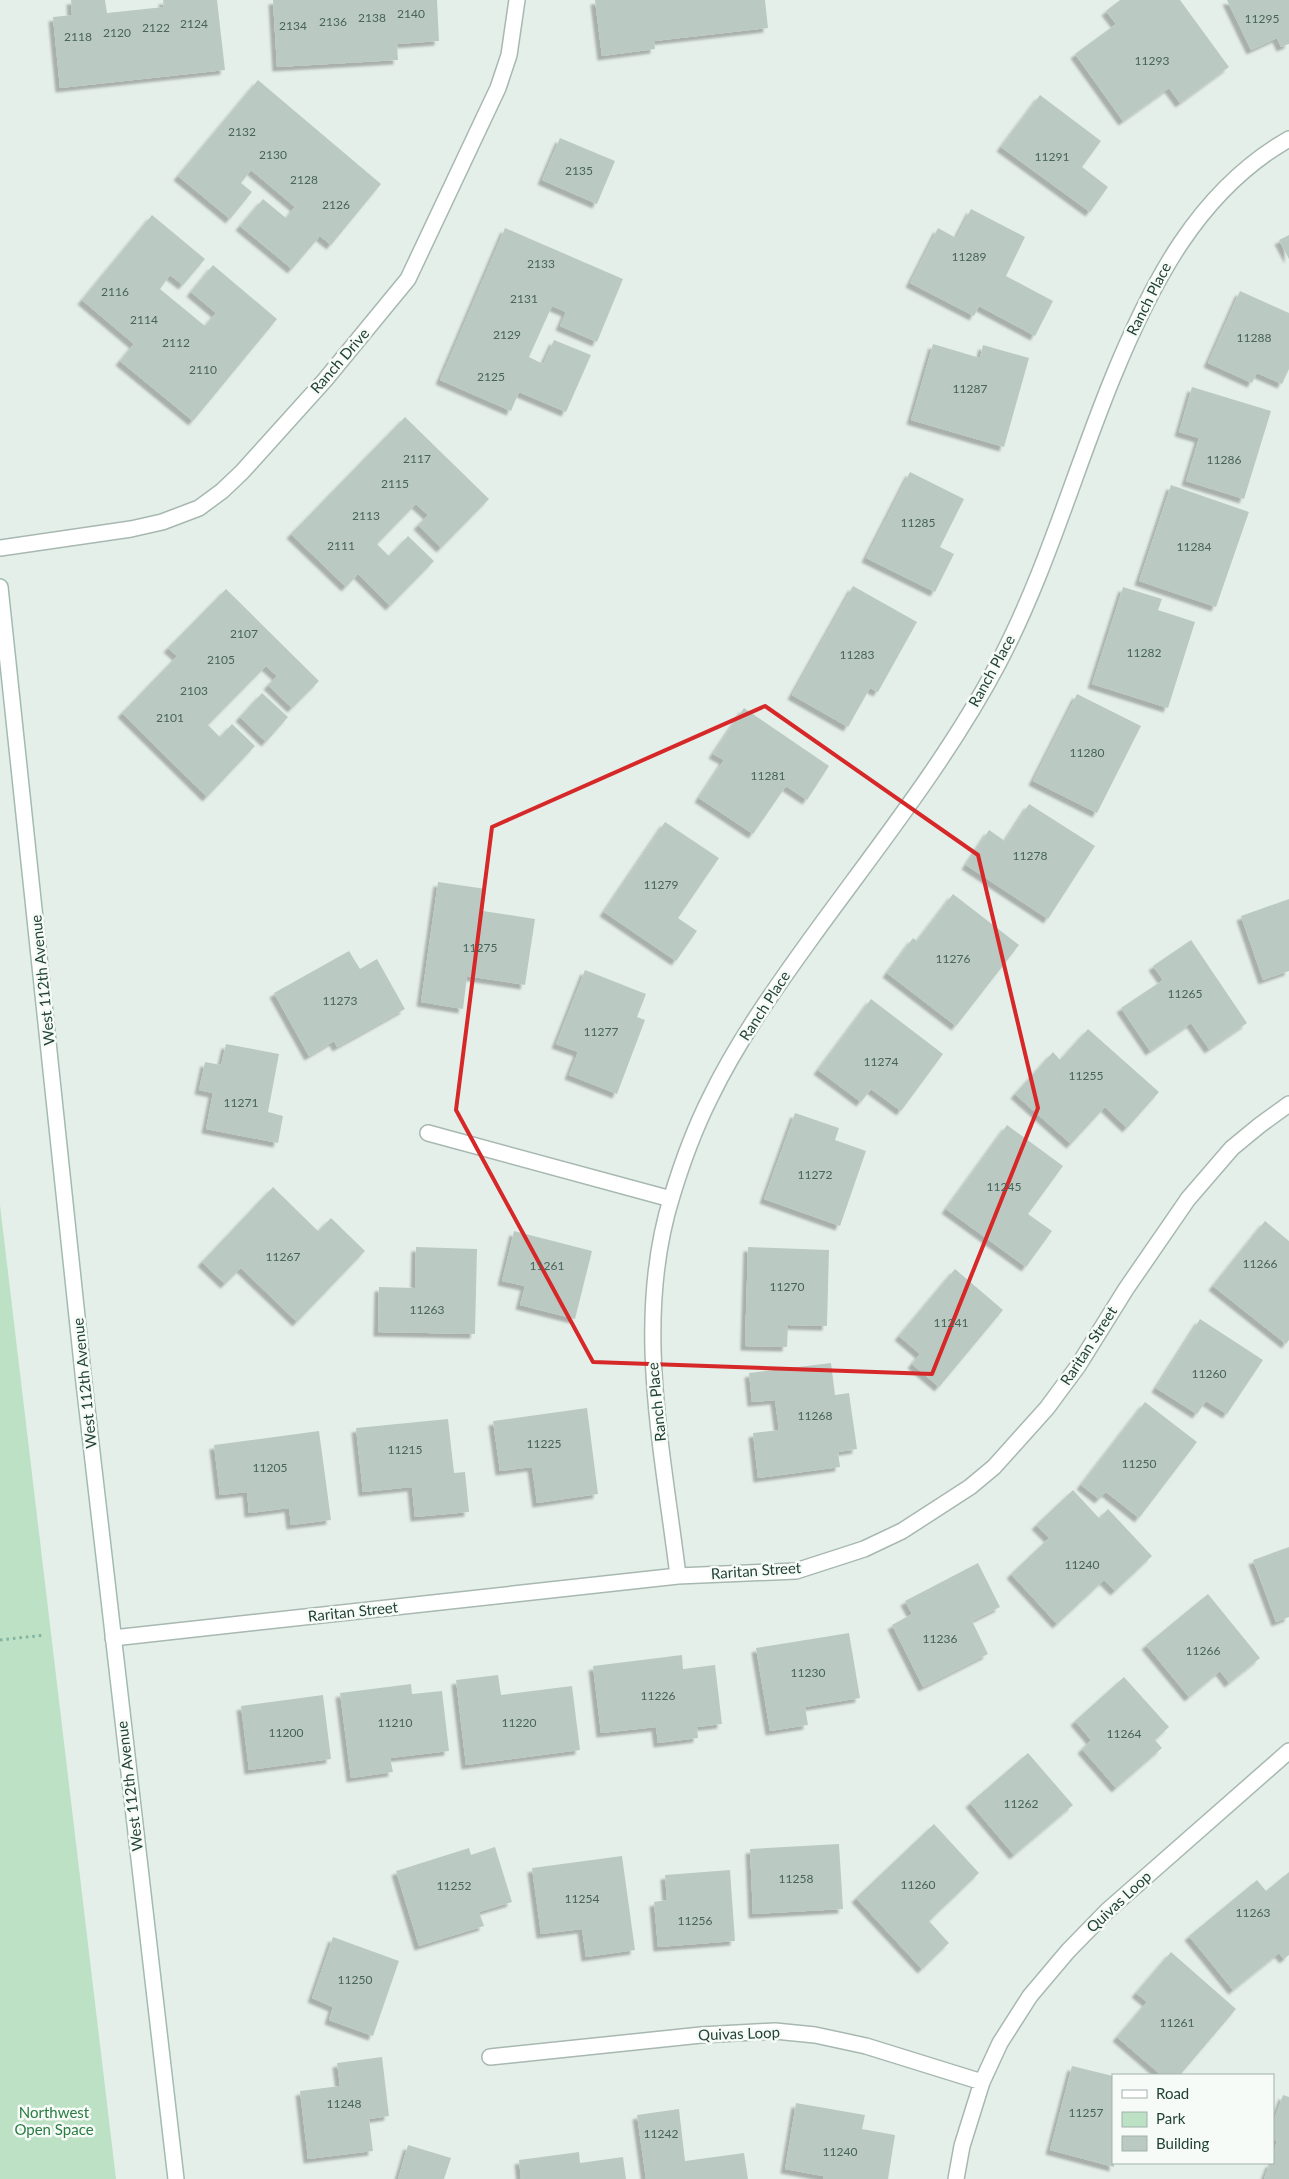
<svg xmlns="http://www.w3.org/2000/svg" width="1289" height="2179" font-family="Lato,sans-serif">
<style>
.green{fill:#bde1c4}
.building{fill:#bacac2;filter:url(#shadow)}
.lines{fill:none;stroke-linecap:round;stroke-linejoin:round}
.minor-casing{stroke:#a7b8b1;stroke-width:18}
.secondary-casing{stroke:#a2bbb1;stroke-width:18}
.path{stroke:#83b4a1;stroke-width:3;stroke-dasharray:2.5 4;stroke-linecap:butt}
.minor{stroke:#fff;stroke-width:15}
.secondary{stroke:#fff;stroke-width:15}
.marked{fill:none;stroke:#d62828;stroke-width:4;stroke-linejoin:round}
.labels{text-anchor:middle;stroke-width:5;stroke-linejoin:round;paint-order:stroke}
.number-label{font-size:12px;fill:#48645a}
.street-label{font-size:15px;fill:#224237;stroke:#f6fbf8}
.park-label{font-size:15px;fill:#2a7c43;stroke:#f6fbf8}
</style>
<defs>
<filter id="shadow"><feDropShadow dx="-4.5" dy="4.5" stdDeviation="1" flood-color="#0004"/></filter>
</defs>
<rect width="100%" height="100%" fill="#e5efea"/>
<!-- green -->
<path class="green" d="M0 1205 116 2179H0Z"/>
<!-- building -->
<path class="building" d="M71 0H105L107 13 164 7 163 0H217L225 70 60 88 53 17 72 15Z
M273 0H437L439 41 397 44 398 60 277 67Z
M595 0H765L768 28 654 41 655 49 602 56Z
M1120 0H1180L1229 67 1180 103 1169 88 1123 121 1075 54 1116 24 1106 11Z
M1227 0H1289V44L1281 47 1277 38 1251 50Z
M258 80 381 184 331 245 320 236 292 269 240 226 263 199 286 218 295 207 251 170 241 183 252 192 230 219 178 176Z
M1040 95 1101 141 1082 167 1108 187 1090 212 1001 147Z
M560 138 615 161 597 204 542 180Z
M971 209 1025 237 1006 276 1053 301 1035 336 979 306 974 316 910 283 938 228 956 238Z
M152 215 205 259 183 285 170 275 160 289 205 326 216 313 191 292 213 265 277 319 193 421 120 361 134 344 82 300Z
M505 228 623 279 597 342 560 326 566 312 552 306 529 357 543 364 554 340 591 355 566 412 519 392 511 411 440 380Z
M1289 235V259L1279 240Z
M1240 291 1289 313V369L1282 384 1257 373 1252 383 1208 363Z
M933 344 980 358 983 345 1029 358 1004 447 911 420Z
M1192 387 1271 411 1244 499 1186 481 1199 438 1179 432Z
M405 417 489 499 441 548 418 525 428 515 416 504 377 544 389 556 408 536 434 561 390 606 358 574 346 587 291 534Z
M910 472 964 499 940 547 954 554 935 592 866 558Z
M1171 485 1249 512 1216 607 1139 581Z
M853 586 917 622 878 692 870 688 848 727 792 695Z
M1123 587 1162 599 1158 610 1195 622 1168 708 1092 684Z
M226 589 319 681 292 708 268 685 277 676 266 666 208 725 220 737 232 724 255 746 207 797 122 713 177 656 168 648Z
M262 693 288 717 266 742 240 717Z
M1077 694 1141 726 1097 813 1033 781Z
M744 708 829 766 807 800 786 786 753 834 699 798 724 760 713 754Z
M1029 804 1095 846 1048 919 966 865 989 830 1005 841Z
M665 822 719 858 678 918 697 931 676 961 604 912Z
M438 882 486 889 483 911 535 919 525 985 467 976 463 1009 421 1002Z
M953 894 1019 945 956 1026 887 973 913 938 917 941Z
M1289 899V971L1263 980 1241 916Z
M1191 940 1247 1023 1209 1049 1191 1023 1150 1051 1121 1008 1163 980 1153 966Z
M349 951 360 969 377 959 405 1009 337 1047 334 1041 309 1056 274 993Z
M585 970 646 994 637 1017 645 1020 617 1094 569 1075 578 1052 556 1044Z
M871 999 943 1054 901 1111 871 1089 861 1102 818 1070Z
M1088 1029 1159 1092 1127 1128 1105 1107 1071 1144 1015 1094 1053 1052 1060 1060Z
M226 1044 279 1054 268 1112 283 1116 278 1143 206 1129 213 1093 199 1090 205 1062 221 1065Z
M795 1113 839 1128 835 1140 866 1151 840 1226 764 1199Z
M1007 1125 1063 1166 1028 1214 1052 1231 1026 1267 946 1209Z
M273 1187 318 1231 331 1218 365 1251 297 1322 241 1268 225 1284 202 1262Z
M1265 1221 1289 1241V1340L1286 1344 1213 1286Z
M514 1231 592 1251 575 1319 520 1305 525 1286 502 1281Z
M416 1247 477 1249 475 1334 378 1332 379 1287 415 1288Z
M748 1247 829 1250 827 1326 788 1325 787 1347 745 1346Z
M955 1269 1003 1310 939 1387 912 1364 920 1354 899 1336Z
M1200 1319 1263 1360 1227 1414 1206 1401 1197 1414 1156 1388Z
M831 1363 835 1395 849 1393 857 1449 838 1452 840 1467 758 1478 753 1433 779 1430 775 1400 752 1402 749 1373Z
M1145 1402 1197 1442 1139 1518 1106 1492 1099 1499 1081 1485Z
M587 1408 598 1494 537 1503 532 1467 500 1471 493 1421Z
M448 1419 454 1473 465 1472 469 1512 415 1517 412 1487 363 1492 356 1428Z
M319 1431 331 1520 291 1525 289 1508 249 1513 247 1492 220 1495 214 1445Z
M1073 1490 1099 1518 1108 1509 1152 1556 1115 1591 1104 1580 1057 1624 1011 1574 1049 1538 1036 1525Z
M1289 1547V1617L1276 1622 1253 1560Z
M978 1563 1000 1607 972 1621 988 1654 923 1687 892 1625 912 1614 905 1601Z
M1208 1594 1260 1658 1229 1683 1220 1671 1189 1697 1146 1645Z
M849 1633 860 1698 805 1707 808 1725 770 1731 756 1648Z
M682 1655 683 1669 715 1665 722 1724 697 1727 698 1738 658 1743 656 1727 601 1733 593 1666Z
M498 1675 501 1695 572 1686 580 1750 466 1765 456 1680Z
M1124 1677 1169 1727 1155 1740 1162 1748 1116 1788 1082 1749 1091 1740 1075 1721Z
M411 1684 412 1694 442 1691 449 1751 390 1758 393 1772 351 1778 340 1693Z
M323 1695 331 1759 249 1770 241 1706Z
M1028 1753 1073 1805 1014 1855 970 1803Z
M934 1824 979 1873 929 1921 949 1943 922 1969 856 1898Z
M839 1844 843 1909 753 1914 750 1849Z
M495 1847 512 1902 479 1912 484 1926 419 1946 396 1871 469 1848 471 1855Z
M622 1856 635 1950 586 1957 582 1929 541 1934 532 1868Z
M730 1870 735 1941 658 1947 654 1902 667 1900 665 1875Z
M1289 1872V1955L1284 1959 1279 1953 1233 1990 1189 1936 1257 1880 1266 1891Z
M333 1937 399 1961 373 2036 329 2020 333 2007 312 1998Z
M1171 1952 1236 2009 1180 2075H1161L1117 2037 1147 2002 1136 1993Z
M382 2057 389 2116 369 2119 373 2151 308 2159 300 2091 340 2086 337 2063Z
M1072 2066 1113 2076 1114 2167 1050 2150Z
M1283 2095 1289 2097V2179H1264L1270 2163H1273V2154L1277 2141 1273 2139V2123Z
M796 2103 865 2115 862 2129 895 2135 888 2179H823V2176L785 2169Z
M679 2109 685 2161 744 2153 748 2179H646L637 2115Z
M408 2145 451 2158 444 2179H398Z
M579 2152 580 2163 623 2157 626 2179H521L519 2160Z"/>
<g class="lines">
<defs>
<path id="minor" d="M0 548 131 529 162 522 199 508 222 491 242 472 325 380 408 279 498 88 509 55 517 0
M428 1133 671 1199
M678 1576C663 1451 633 1320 672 1196 682 1163 694 1130 710 1098 737 1042 774 990 810 940 875 850 946 762 998 664 1046 573 1074 472 1113 377 1151 284 1198 191 1289 139
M113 1638 678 1576 796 1571 864 1549 902 1531 970 1487 994 1467 1047 1408 1078 1366 1126 1289 1188 1199 1232 1148 1260 1125 1289 1104
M490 2057 701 2035 775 2031 815 2035 866 2046 982 2082
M956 2179 962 2146 982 2082 1000 2043 1030 1996 1068 1951 1107 1911 1289 1751"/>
<path id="secondary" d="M0 587 84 1383 176 2179"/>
</defs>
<!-- minor casing -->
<use href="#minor" class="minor-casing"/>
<!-- secondary casing -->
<use href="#secondary" class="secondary-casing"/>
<!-- path -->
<path class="path" d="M0 1640 45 1635"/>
<!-- minor -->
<use href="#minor" class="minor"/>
<!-- secondary -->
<use href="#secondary" class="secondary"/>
</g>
<!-- marked area -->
<path class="marked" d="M765 706 978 855 1038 1108 932 1374 593 1362 456 1110 492 827Z"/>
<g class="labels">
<!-- number labels -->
<g class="number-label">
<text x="411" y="18">2140</text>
<text x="372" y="22">2138</text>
<text x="1262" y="23">11295</text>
<text x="333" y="26">2136</text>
<text x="194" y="28">2124</text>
<text x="293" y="30">2134</text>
<text x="156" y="32">2122</text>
<text x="117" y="37">2120</text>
<text x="78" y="41">2118</text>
<text x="1152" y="65">11293</text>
<text x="242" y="136">2132</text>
<text x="273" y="159">2130</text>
<text x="1052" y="161">11291</text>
<text x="579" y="175">2135</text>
<text x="304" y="184">2128</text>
<text x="336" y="209">2126</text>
<text x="969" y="261">11289</text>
<text x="541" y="268">2133</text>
<text x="115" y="296">2116</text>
<text x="524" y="303">2131</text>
<text x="144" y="324">2114</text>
<text x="507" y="339">2129</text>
<text x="1254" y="342">11288</text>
<text x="176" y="347">2112</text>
<text x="203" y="374">2110</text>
<text x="491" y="381">2125</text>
<text x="970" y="393">11287</text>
<text x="417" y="463">2117</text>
<text x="1224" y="464">11286</text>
<text x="395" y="488">2115</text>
<text x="366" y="520">2113</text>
<text x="918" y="527">11285</text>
<text x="341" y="550">2111</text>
<text x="1194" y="551">11284</text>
<text x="244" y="638">2107</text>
<text x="1144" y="657">11282</text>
<text x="857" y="659">11283</text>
<text x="221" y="664">2105</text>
<text x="194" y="695">2103</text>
<text x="170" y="722">2101</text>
<text x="1087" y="757">11280</text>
<text x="768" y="780">11281</text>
<text x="1030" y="860">11278</text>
<text x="661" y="889">11279</text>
<text x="480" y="952">11275</text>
<text x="953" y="963">11276</text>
<text x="1185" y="998">11265</text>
<text x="340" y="1005">11273</text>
<text x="601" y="1036">11277</text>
<text x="881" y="1066">11274</text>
<text x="1086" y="1080">11255</text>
<text x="241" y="1107">11271</text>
<text x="815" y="1179">11272</text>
<text x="1004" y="1191">11245</text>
<text x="283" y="1261">11267</text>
<text x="1260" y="1268">11266</text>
<text x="547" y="1270">11261</text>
<text x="787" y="1291">11270</text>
<text x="427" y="1314">11263</text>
<text x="951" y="1327">11241</text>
<text x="1209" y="1378">11260</text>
<text x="815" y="1420">11268</text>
<text x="544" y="1448">11225</text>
<text x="405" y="1454">11215</text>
<text x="1139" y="1468">11250</text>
<text x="270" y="1472">11205</text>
<text x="1082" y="1569">11240</text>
<text x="940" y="1643">11236</text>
<text x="1203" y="1655">11266</text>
<text x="808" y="1677">11230</text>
<text x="658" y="1700">11226</text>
<text x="395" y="1727">11210</text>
<text x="519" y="1727">11220</text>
<text x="286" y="1737">11200</text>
<text x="1124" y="1738">11264</text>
<text x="1021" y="1808">11262</text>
<text x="796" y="1883">11258</text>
<text x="918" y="1889">11260</text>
<text x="454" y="1890">11252</text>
<text x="582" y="1903">11254</text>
<text x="1253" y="1917">11263</text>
<text x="695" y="1925">11256</text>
<text x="355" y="1984">11250</text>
<text x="1177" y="2027">11261</text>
<text x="344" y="2108">11248</text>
<text x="1086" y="2117">11257</text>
<text x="661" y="2138">11242</text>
<text x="840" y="2156">11240</text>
</g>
<!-- street labels -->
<g class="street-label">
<text transform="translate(1149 299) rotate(-63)" y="5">Ranch Place</text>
<text transform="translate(340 361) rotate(-49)" y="5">Ranch Drive</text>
<text transform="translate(992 671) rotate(-61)" y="5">Ranch Place</text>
<text transform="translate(43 980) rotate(-96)" y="5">West 112th Avenue</text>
<text transform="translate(765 1006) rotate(-57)" y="5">Ranch Place</text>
<text transform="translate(1089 1346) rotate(-57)" y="5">Raritan Street</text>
<text transform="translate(85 1383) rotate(-96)" y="5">West 112th Avenue</text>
<text transform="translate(657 1402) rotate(-96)" y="5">Ranch Place</text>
<text transform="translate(756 1571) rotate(-4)" y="5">Raritan Street</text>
<text transform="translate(353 1612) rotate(-6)" y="5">Raritan Street</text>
<text transform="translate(130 1786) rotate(-97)" y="5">West 112th Avenue</text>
<text transform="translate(1119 1902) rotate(-43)" y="5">Quivas Loop</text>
<text transform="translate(739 2034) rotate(-2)" y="5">Quivas Loop</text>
</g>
<!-- park labels -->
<g class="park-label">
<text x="54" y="2118">Northwest<tspan x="54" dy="17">Open Space</tspan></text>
</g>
</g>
<!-- legend -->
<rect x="1112" y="2074" width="162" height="90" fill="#f6fbf8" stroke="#a1b1ab"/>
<rect x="1122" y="2090" width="25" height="8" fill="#ffffff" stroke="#a1b1ab"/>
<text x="1156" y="2099" font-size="15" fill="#224237">Road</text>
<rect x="1122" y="2112" width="25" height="15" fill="#bde1c4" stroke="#a1b1ab"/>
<text x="1156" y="2124" font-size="15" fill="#224237">Park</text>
<rect x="1122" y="2136" width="25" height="15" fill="#bacac2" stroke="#a1b1ab"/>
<text x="1156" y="2149" font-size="15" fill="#224237">Building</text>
</svg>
